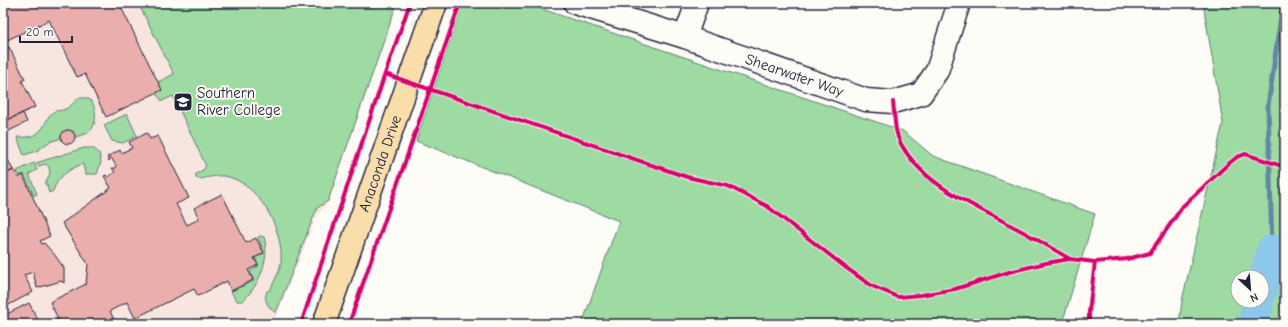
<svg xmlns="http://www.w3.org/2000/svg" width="1288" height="327" font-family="'Comic Neue',sans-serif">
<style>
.built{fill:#f7e5e0}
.green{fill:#9ddba3;stroke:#607e6f;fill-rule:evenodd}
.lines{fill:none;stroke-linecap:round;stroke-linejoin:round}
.stream{stroke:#6286a5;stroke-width:5}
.river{stroke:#8cc8ec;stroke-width:31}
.building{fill:#eaafac;stroke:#22223b}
.minor-casing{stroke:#22223b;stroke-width:25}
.major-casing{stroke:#22223b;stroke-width:25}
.minor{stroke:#fdfcf7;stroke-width:22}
.major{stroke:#f9ddab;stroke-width:22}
.cycleway-casing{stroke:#fdfcf7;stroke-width:6}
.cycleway{stroke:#d6006c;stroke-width:4}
.labels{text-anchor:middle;stroke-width:4;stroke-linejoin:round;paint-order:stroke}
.street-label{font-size:15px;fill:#22223b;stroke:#fdfcf7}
.poi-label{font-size:15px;fill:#22223b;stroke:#fdfcf7;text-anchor:start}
</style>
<rect width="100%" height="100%" fill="#fdfcf7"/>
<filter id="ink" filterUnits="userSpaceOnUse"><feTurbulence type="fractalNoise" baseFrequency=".025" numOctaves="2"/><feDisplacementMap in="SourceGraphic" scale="8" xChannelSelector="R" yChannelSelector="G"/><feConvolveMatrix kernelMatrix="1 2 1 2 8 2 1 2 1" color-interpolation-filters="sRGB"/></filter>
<g filter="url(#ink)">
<!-- built -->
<path class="built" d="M3 3H398L329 201 317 216 273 324H3Z"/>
<!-- green -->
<path class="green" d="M138 3H397L328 201 317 208 276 313C268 307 263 300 267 291L270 290C274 281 280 272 281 262 284 230 258 181 224 176 216 175 207 178 199 179L196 178V174L203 170 206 166 173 96 162 101 157 95V92L162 90 158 82 174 74Z
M463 3H524L903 131 933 156 1095 214 1062 324H582L619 221 416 141Z
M1203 3H1285V324H1179L1182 301 1223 123ZM1238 277H1262V301H1238Z
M78 98C82 98 87 97 90 100 98 107 97 127 88 133 84 135 79 136 75 137L73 131 66 130 59 139 49 142 37 151 24 155 17 137C30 138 39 136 45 124 47 120 48 116 52 113 55 110 59 111 63 110 69 108 74 103 78 98Z
M127 114 137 136 123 143 112 141 104 125Z
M84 148H93L99 153 101 162 97 174H85L83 164C69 169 58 176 53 191L49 193 47 185 45 184 50 173 49 167 46 164 38 166 36 163Z
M34 163 37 170 29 174 37 194 34 196 24 174 19 176 17 171Z
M260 236 264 237C270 255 261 281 248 295 246 298 243 302 238 301 235 300 233 295 231 291L254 281 250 271 259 266 255 258 264 253 258 237Z"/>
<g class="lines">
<!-- stream -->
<path class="stream" d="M1272 250 1268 106 1283 3"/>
<!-- river -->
<path class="river" d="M1262 289 1272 250
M1253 324 1259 301"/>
</g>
<!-- building -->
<path class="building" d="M3 3H45L47 7 56 3H119L162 90 106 117 85 74 77 77 49 20 3 42Z
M9 47 25 79 22 81 35 107 3 122V50Z
M23 113 27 122 3 134V122Z
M61 137a7 7 0 1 1 14 0a7 7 0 1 1-14 0Z
M147 133 150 139 158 136 189 198 176 204 187 225 199 219 194 208 222 194 246 243 256 238 264 253 254 258 258 265 248 270 253 280 231 291 227 281 198 296 194 289 135 318 127 302 110 311 116 324H49L58 319 50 302 86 284 88 264 62 223 111 188 104 176 106 175 108 177 115 172 112 168H116V166L112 159 110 157 109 161 107 157 120 150 121 153 132 148 129 142Z
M3 150 13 170 3 175Z
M14 170 18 178 23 175 50 236 40 241 42 244 44 243 54 254 64 268V283L61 281 37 288 33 272 24 275 33 292 3 308V175Z
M29 303 38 320 31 324H3V316Z"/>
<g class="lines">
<defs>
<g id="minor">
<path id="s1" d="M575 3 685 37 866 100 893 102 921 94 937 71 959 3"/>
<path d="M685 37 697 3"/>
</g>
<g id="major">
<path id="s2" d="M324 324 436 3"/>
</g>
</defs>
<!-- minor casing -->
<use href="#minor" class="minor-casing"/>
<!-- major casing -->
<use href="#major" class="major-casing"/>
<!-- minor -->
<use href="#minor" class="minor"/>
<!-- major -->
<use href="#major" class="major"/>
<defs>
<path id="cycleway" d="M385 74 410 3
M893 102C895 116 894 132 901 144 924 186 972 204 1012 226 1032 236 1051 248 1070 259
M1095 262 1127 259 1150 253 1183 206 1227 165 1237 157 1245 154 1285 167
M301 324 385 74 687 177 728 186 767 206 845 267 872 286 898 297 921 295 955 289 1009 272 1046 263 1070 259 1095 262 1089 312V324
M349 324 460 3"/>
</defs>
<!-- cycleway casing -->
<use href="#cycleway" class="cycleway-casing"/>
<!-- cycleway -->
<use href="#cycleway" class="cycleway"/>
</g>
</g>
<!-- icons -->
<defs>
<symbol id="school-square" viewBox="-11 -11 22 22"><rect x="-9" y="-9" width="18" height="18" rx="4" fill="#22223b" stroke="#fdfcf7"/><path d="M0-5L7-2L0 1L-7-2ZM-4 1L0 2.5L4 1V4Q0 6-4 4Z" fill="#fff"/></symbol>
</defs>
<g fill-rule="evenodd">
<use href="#school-square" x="172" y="91" width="22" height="22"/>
</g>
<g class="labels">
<!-- street labels -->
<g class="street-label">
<text dy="5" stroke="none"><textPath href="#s1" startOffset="231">Shearwater Way</textPath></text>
<text dy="5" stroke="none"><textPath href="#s2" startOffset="170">Anaconda Drive</textPath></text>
</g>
<!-- poi labels -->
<g class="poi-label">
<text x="197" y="98">Southern<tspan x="197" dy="17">River College</tspan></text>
</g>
</g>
<!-- margin -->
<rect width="1288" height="327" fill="none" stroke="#fdfcf7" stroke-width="16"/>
<rect x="8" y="8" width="1272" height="311" fill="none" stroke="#22223b" stroke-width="1.5" filter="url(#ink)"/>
<!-- north arrow -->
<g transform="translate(1250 289) rotate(154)"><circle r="19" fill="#fdfcf7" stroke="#a5a5ac"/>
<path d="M0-3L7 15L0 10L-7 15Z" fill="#22223b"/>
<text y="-6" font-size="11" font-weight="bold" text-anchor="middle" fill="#22223b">N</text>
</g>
<!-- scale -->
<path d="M20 36v6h52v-6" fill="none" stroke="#22223b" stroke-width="2"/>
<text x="26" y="36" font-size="12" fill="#22223b" stroke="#fdfcf7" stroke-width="3" paint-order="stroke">20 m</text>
</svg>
